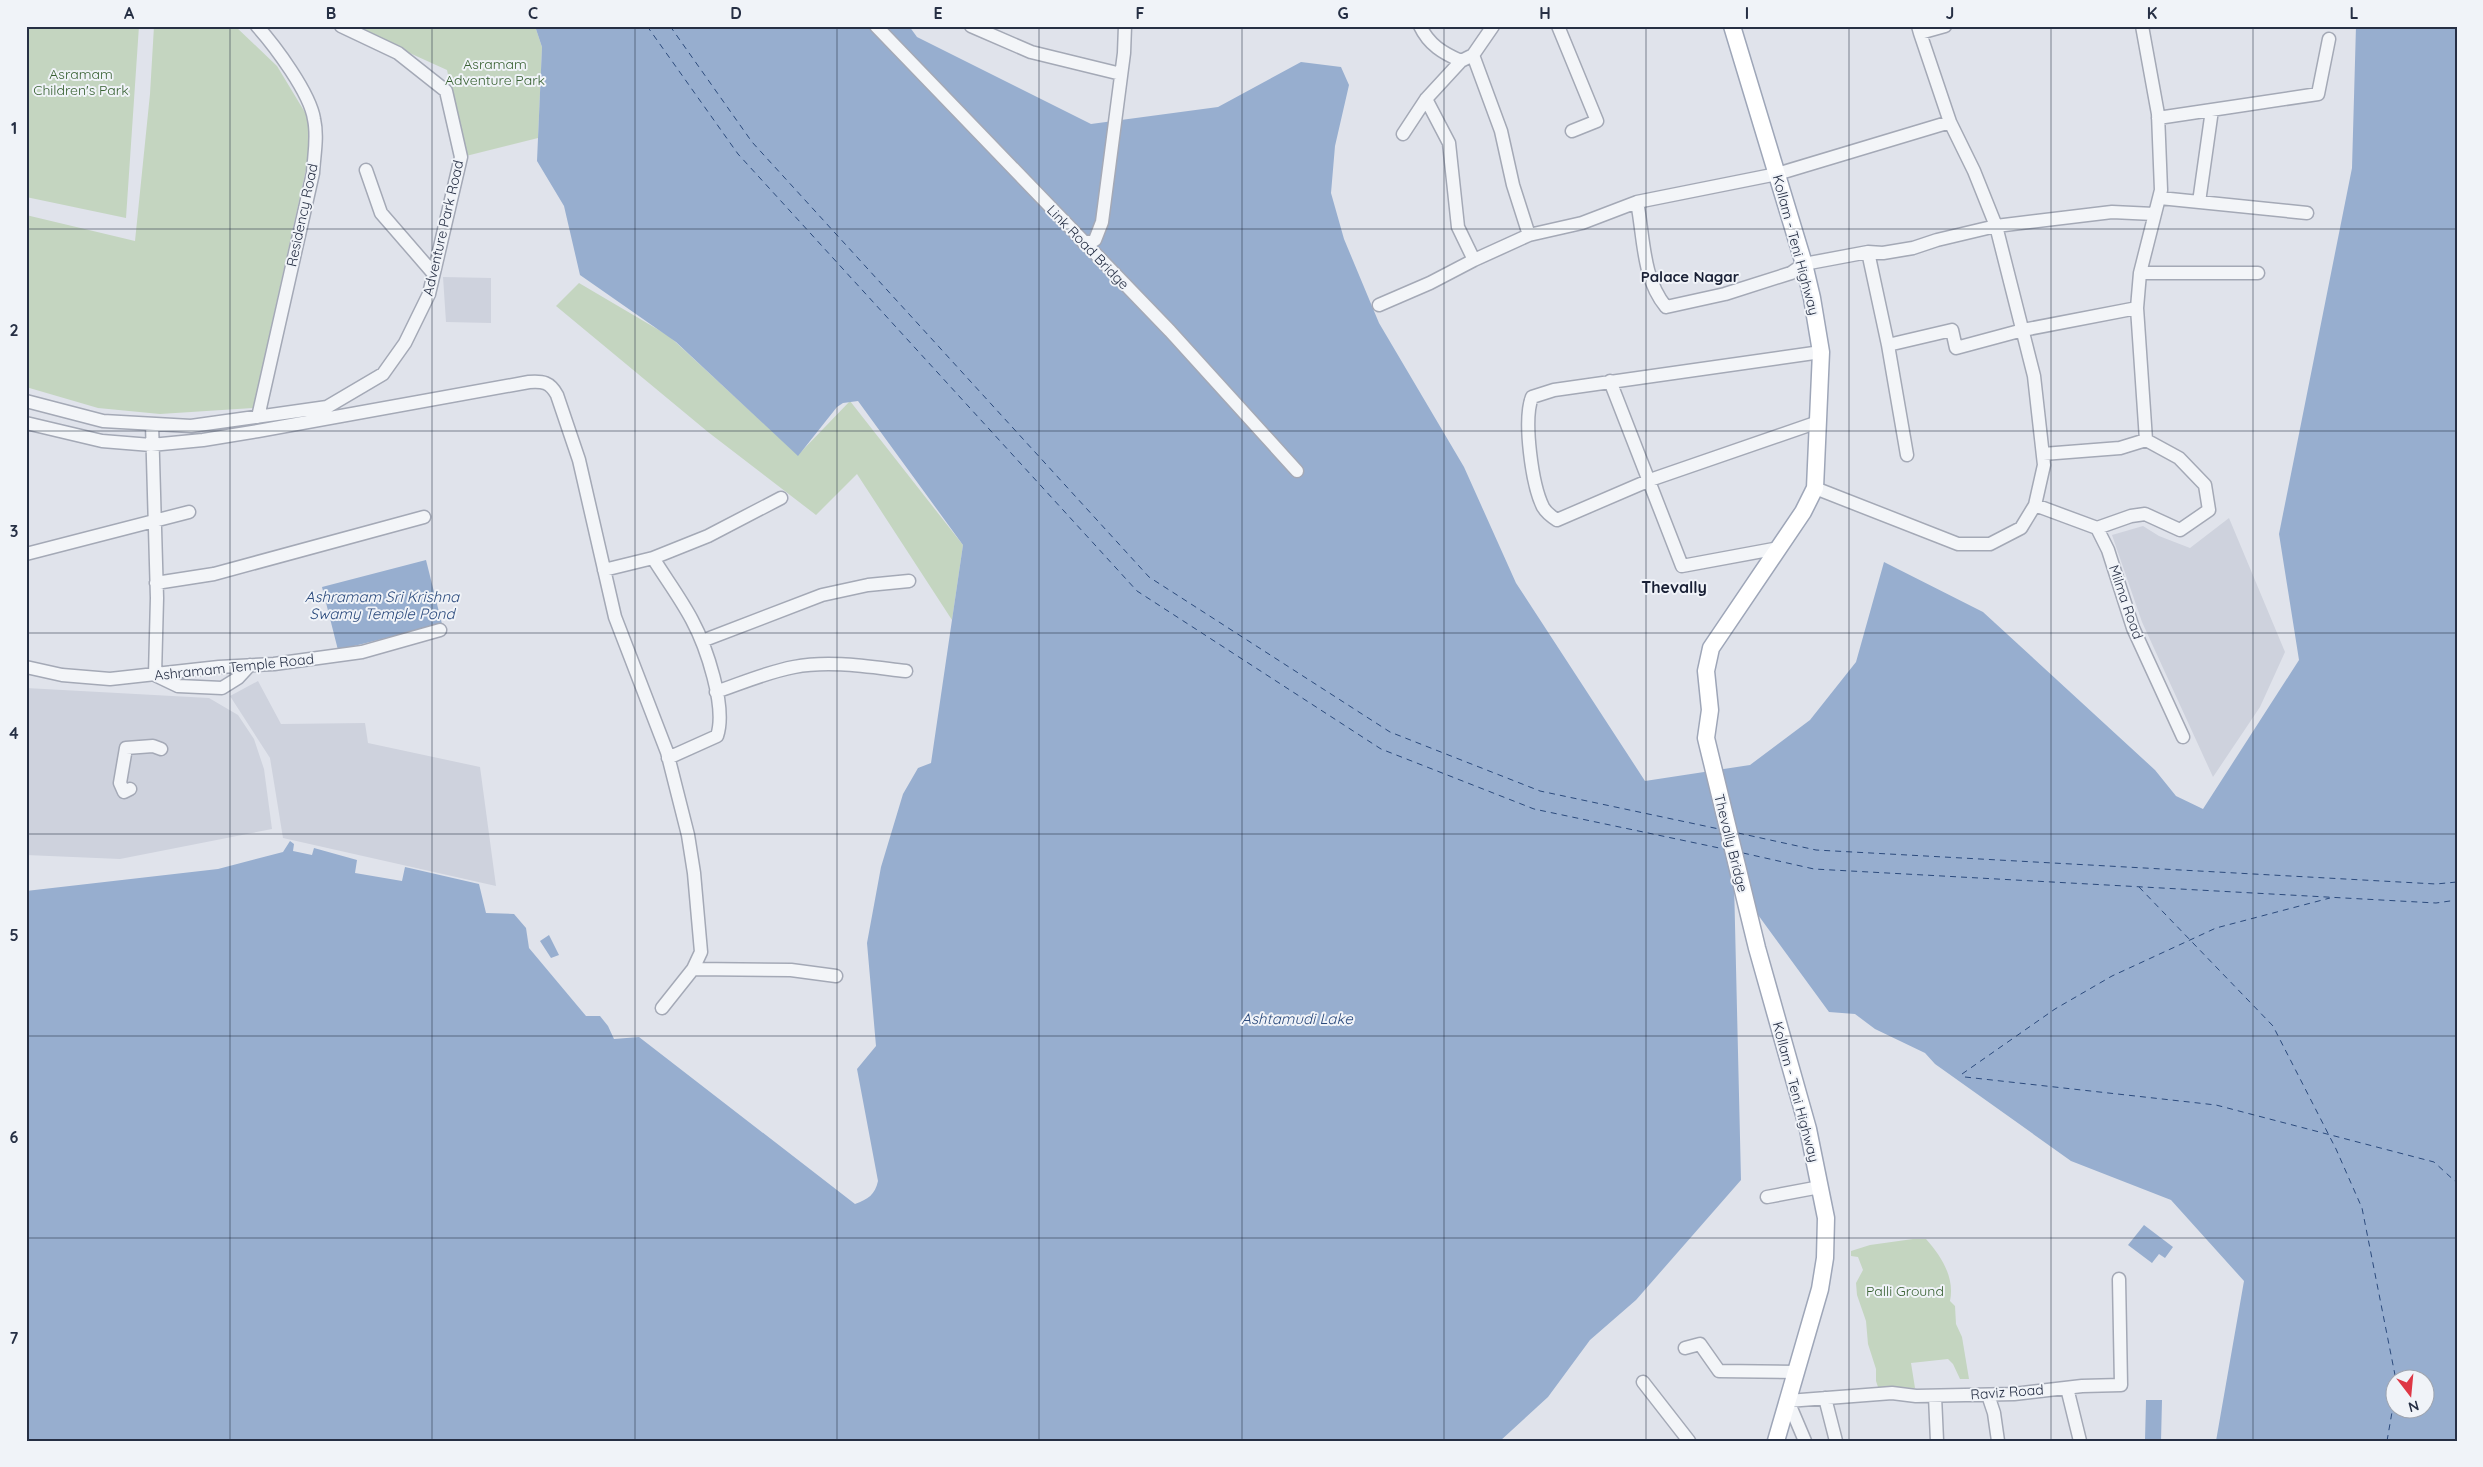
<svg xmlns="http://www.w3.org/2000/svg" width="2483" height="1467" font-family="Quicksand,sans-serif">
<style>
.built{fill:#ced2dd}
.green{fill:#c4d5c0}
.water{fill:#97aecf;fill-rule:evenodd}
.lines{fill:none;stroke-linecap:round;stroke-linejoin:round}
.ferry{stroke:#2c4b7d;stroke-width:1;stroke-dasharray:6 5;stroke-linecap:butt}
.minor-casing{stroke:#a4a9b6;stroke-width:15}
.major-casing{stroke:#9ea6b8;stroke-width:19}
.minor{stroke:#f3f5f8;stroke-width:12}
.major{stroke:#fff;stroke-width:16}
.grid{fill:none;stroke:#262f44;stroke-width:1;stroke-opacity:0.55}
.labels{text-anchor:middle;stroke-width:4;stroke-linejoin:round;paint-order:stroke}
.park-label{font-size:14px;fill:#386132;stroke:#f0f3f8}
.street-label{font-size:14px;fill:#262f44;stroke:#f0f3f8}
.neighbourhood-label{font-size:15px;font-weight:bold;fill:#192035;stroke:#f0f3f8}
.water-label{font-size:15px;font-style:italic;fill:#2c4b7d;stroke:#f0f3f8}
.quarter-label{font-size:16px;font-weight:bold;fill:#192035;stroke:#f0f3f8}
.neatline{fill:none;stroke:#262f44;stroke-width:2}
.grid-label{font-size:16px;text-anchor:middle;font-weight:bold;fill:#262f44}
</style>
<rect width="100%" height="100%" fill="#e0e3eb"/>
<!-- built -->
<path class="built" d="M443 277 491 278V323L446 322Z
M2229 518 2285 652 2260 707 2213 777 2142 622 2112 535 2143 526 2159 536 2190 548Z
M258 681 281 724 365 723 368 743 480 767 496 886 283 838 270 758 230 696Z
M26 688 209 698 238 715 254 739 264 769 272 829 120 859 26 855Z"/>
<!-- green -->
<path class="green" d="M26 26H139L126 218 26 197Z
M154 26H235L277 66 315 129 253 408 160 414 98 408 26 387V215L135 241 150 94Z
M350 26H535L542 47 538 138 466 156 447 70Z
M579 283 669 336 798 455 850 401 963 545 952 620 857 474 816 515 708 432 556 306Z
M1913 1239H1926C1941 1256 1955 1277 1950 1301L1955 1306 1956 1324 1962 1337 1969 1379H1960L1953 1364 1948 1359 1911 1363 1915 1388 1878 1387 1876 1381V1369L1868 1344 1866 1321 1857 1295 1856 1283 1863 1270 1858 1257 1851 1256V1251L1870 1245Z"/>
<!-- water -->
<path class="water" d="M535 26H909L917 37 1091 124 1218 107 1301 62 1341 67 1349 85 1335 146 1331 193 1344 239 1379 323 1464 467 1516 583 1645 781 1750 765 1810 720 1856 662 1884 562 1983 612 2155 770 2176 796 2203 809 2299 660 2279 534 2352 168 2356 26H2457V1441H2216L2244 1281 2171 1200 2071 1161 1935 1064 1925 1053 1875 1029 1855 1014 1829 1012 1734 882 1741 1180 1636 1300 1590 1340 1548 1397 1500 1441H26V891L218 869 283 852 290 841 294 844 293 851 312 855 314 848 357 860 355 873 402 881 405 867 479 884 486 913 514 914 526 928 529 948 586 1016H600L608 1026 614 1039 639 1037 855 1204C868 1199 875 1195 878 1181L857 1069 876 1046 867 943 881 867 903 794 918 768 931 763 963 545 858 401 843 403 837 407 798 456 676 342 580 275 564 206 537 161 542 47ZM2396 1380H2426V1410H2396Z
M426 560 442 624 338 650 322 587Z
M549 935 559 955 551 958 540 941Z
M2144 1225 2173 1247 2165 1258 2159 1254 2152 1263 2128 1245Z
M2146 1400H2162L2161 1441 2145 1440Z"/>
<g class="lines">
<!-- ferry -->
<path class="ferry" d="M647 26 738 154 1137 591 1381 749 1534 809 1724 849
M670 26 752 142 1149 577 1390 732 1540 791 1719 829
M1738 833 1816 850 2436 884 2457 882
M1743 853 1814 869 2436 903 2457 900
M2139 887 2273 1026 2336 1149 2362 1208 2396 1380
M1962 1074 2055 1009 2112 976 2216 928 2330 898
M1965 1077 2216 1105 2434 1162 2457 1183
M2387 1441 2396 1389"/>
<defs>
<path id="minor" d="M257 26C275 46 310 93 314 119 318 137 314 155 313 173L258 417
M876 26 1170 331 1297 471
M971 26 1031 52 1121 74
M1420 26C1429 45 1443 53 1461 61
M1558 26 1597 121 1572 131
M1918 26 1920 33 1945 26
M1920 33 1950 122
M1473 55 1501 131 1513 185 1529 235
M1426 99 1449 143 1458 227 1474 260 1529 235 1582 223 1637 202 1777 174 1950 122 1974 171 1996 226 2034 376 2044 465 2035 505 2021 528 1990 544H1958L1815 488
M2158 118 2318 94 2329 39
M1403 134 1426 99 1461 61 1473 55 1493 26
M366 170 381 213 433 273
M2160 198 2307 213
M1637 202C1644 237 1642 278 1666 307L1725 294 1791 273 1804 264 1868 252 1883 253 1913 248 1937 240 1996 226 2112 212 2154 214
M2199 202 2212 110
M1083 242H1089L1095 240 1102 222 1124 53 1125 26
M1868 252 1888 345 1907 455
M2140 273H2258
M1379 305 1430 283 1474 260
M1888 345 1952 330 1956 348 2023 330 2137 308
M1610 381 1682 566 1779 548
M26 401 103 421 191 426 327 407 383 374 405 343 429 294 461 157 446 91 398 53 341 26
M1818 422 1650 480 1557 520C1552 517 1546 512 1543 507 1532 485 1523 420 1532 397L1554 390 1821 352
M26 423 102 441 151 445 203 440 258 431 529 382C543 381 550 382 557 395L579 460 615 617 667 752 688 835 694 873 701 952 693 969 662 1008
M152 424 157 598 155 675 178 686 222 688 238 678 250 665
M2043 454 2120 448 2146 440
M2035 505 2097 528 2108 550 2133 628 2183 737
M2097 528 2131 516 2145 514 2180 530 2209 510 2205 485 2179 458 2146 440 2137 308 2140 273 2161 190 2158 114 2142 26
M26 554 189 512
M653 558C666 579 681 599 692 620 706 646 727 707 717 736L668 758
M604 570 653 558 708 536 781 498
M156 583 214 574 424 517
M702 641 822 595 868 585 909 581
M26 667 62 675 110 679 219 667 274 664 362 652 440 630
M716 692C742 683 767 672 794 667 830 660 870 667 906 671
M130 789 124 792 120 783 126 748 153 746 161 749
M693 969 791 970 836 976
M1767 1197 1820 1187
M1685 1348 1700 1344 1719 1371 1797 1372
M1643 1382 1689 1441
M2067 1388 2080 1441
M1988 1395 1994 1413 1998 1441
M1935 1396 1937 1441
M1825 1398 1836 1441
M1805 1441 1788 1401 1892 1393 1916 1396 2014 1394 2082 1386 2121 1385 2119 1279"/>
<path id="major" d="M1732 26 1804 264 1812 298 1821 352 1815 488 1803 512 1711 648 1706 671 1710 710 1706 738 1757 948 1808 1129 1826 1218 1825 1258 1820 1289 1776 1441"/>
</defs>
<!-- minor casing -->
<use href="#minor" class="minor-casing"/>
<!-- major casing -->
<use href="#major" class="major-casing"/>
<!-- minor -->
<use href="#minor" class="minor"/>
<!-- major -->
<use href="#major" class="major"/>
</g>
<!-- grid -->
<path class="grid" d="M230 26V1441M432 26V1441M635 26V1441M837 26V1441M1039 26V1441M1242 26V1441M1444 26V1441M1646 26V1441M1849 26V1441M2051 26V1441M2253 26V1441M26 229H2457M26 431H2457M26 633H2457M26 834H2457M26 1036H2457M26 1238H2457"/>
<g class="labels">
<!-- park labels -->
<g class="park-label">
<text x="495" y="69">Asramam<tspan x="495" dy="16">Adventure Park</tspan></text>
<text x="81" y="79">Asramam<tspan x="81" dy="16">Children's Park</tspan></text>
<text x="1905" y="1296">Palli Ground</text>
</g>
<!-- street labels -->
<g class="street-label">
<text transform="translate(302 215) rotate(-78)" y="5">Residency Road</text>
<text transform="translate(443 228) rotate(-77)" y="5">Adventure Park Road</text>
<text transform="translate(1796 245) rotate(75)" y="5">Kollam - Teni Highway</text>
<text transform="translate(1088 247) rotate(46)" y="5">Link Road Bridge</text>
<text transform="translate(2126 602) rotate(71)" y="5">Milma Road</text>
<text transform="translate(234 667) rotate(-6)" y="5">Ashramam Temple Road</text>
<text transform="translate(1731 843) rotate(76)" y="5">Thevally Bridge</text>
<text transform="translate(1796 1092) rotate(75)" y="5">Kollam - Teni Highway</text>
<text transform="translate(2007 1392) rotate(-4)" y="5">Raviz Road</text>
</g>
<!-- neighbourhood labels -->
<g class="neighbourhood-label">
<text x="1690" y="282">Palace Nagar</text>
</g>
<!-- water labels -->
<g class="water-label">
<text x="382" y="602">Ashramam Sri Krishna<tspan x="382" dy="17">Swamy Temple Pond</tspan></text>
<text x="1297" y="1024">Ashtamudi Lake</text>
</g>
<!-- quarter labels -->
<g class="quarter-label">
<text x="1674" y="593">Thevally</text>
</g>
</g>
<!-- border -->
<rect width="2483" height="1467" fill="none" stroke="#f0f3f8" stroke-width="55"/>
<!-- north arrow -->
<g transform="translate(2410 1394) rotate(164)"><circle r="24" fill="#f0f3f8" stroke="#9fa5b0"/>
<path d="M0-4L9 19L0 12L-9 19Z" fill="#de3745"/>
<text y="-8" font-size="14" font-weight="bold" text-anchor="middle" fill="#262f44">N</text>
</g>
<rect x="28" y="28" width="2428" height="1412" class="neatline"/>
<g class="grid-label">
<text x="129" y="19">A</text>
<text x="331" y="19">B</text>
<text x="533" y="19">C</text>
<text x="736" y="19">D</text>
<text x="938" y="19">E</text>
<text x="1140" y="19">F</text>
<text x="1343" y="19">G</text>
<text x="1545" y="19">H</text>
<text x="1747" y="19">I</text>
<text x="1950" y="19">J</text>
<text x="2152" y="19">K</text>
<text x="2354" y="19">L</text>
<text x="14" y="134">1</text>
<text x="14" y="336">2</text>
<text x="14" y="537">3</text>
<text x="14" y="739">4</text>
<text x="14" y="941">5</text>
<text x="14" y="1143">6</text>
<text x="14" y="1344">7</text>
</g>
</svg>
